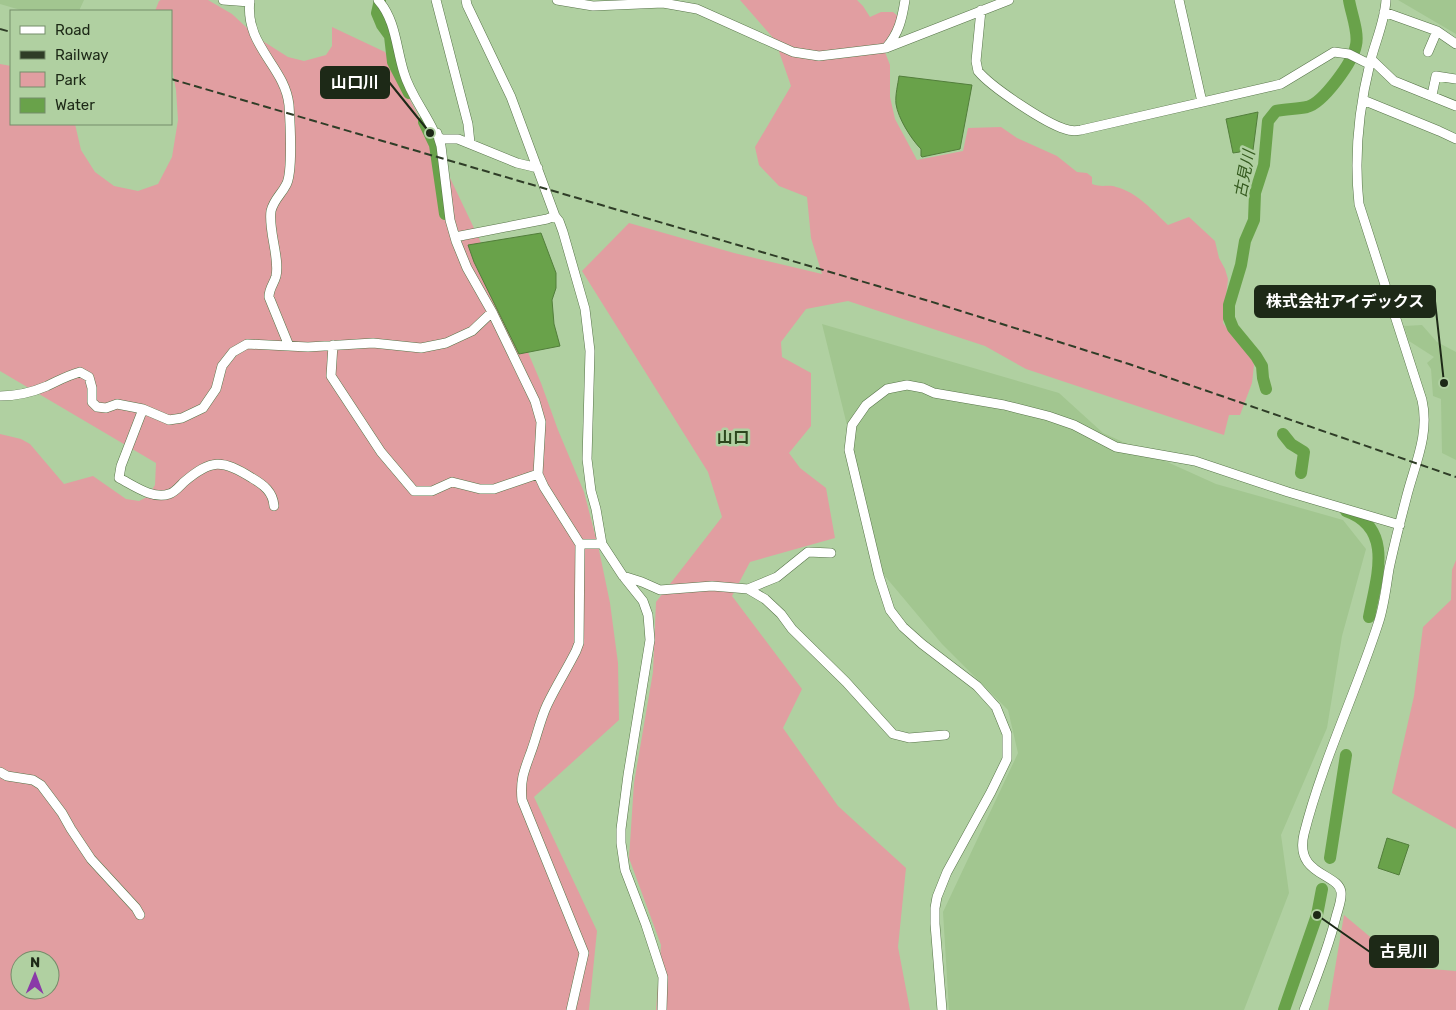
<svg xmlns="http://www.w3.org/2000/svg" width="1456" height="1010" font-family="Rubik,'Noto Sans JP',sans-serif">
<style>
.built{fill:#a2c690}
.green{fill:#e19ea1;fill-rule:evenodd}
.water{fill:#69a24a;stroke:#527e3b}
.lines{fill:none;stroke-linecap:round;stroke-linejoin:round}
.river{stroke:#69a24a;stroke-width:12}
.minor-casing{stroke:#577449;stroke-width:10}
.minor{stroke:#fff;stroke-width:9}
.rail{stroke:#2f3d27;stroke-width:2;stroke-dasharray:8 4;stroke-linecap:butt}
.labels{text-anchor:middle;stroke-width:5;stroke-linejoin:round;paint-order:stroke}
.water-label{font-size:16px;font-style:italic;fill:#345a1e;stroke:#b0d0a1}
.neighbourhood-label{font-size:16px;font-weight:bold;fill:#2c471d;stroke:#b0d0a1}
.leader{fill:none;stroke:#1d2917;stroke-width:2}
.callout-dot{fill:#1d2917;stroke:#b0d0a1;stroke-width:2}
.callout{fill:#1d2917;stroke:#1d2917;stroke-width:2}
.callout-label{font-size:16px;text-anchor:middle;font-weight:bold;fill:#fff}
</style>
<rect width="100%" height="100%" fill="#b0d0a1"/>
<!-- built -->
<path class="built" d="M0 0H84L79 11H24L0 4Z
M1398 0H1456V34Z
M822 324 1059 393 1103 433 1216 484 1343 520 1366 549 1342 636 1327 728 1281 835 1289 893 1244 1010H949L943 912 1018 753 1008 710 942 644 884 575Z
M1422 325 1437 342 1456 352V460L1442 453 1441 399 1433 396 1431 369 1427 363 1434 357 1409 341 1404 326Z"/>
<!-- green -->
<path class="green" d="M161 0H208L232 14 258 38 288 57 304 61 326 55 332 46V27L385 52 441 159 483 247 541 383 558 430 584 492 599 550 610 603 618 663 619 720 534 797 597 931 589 1010H0V434L21 439 30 444 64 484 93 476 126 499 139 501 147 497 155 485 156 463 0 371V64L11 66V124H75L81 150 95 172 114 186 138 191 158 184 172 157 178 120 176 90 171 63V11H155L159 1ZM20 960H50V990H20Z
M740 0H857L863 6 870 17 881 12H893L899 17 897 27 883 47 890 65V97L895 119 917 160 963 151 968 128 1001 127 1017 138 1057 156 1077 172 1087 173 1092 177V184C1103 188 1108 184 1116 187 1137 192 1153 211 1168 225L1189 217 1215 241 1219 258 1225 269 1228 279 1223 323 1233 337 1250 355 1254 365 1252 383 1240 415H1229L1224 435 1026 369 985 346 848 301 806 309 781 342 782 357 811 373V426L789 453 800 468 826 488 835 538 750 562 732 596 802 689 783 728 838 806 906 868 898 947 910 1010H656L661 945 629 858 634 783 653 672 656 602 722 517 708 472 582 271 629 223 734 253 822 274 811 238 807 197 779 186 759 165 755 147 791 86 775 40Z
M1456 560V829L1392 793 1414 696 1423 627 1451 600 1452 570Z
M1344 915 1406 967 1456 971V1010H1328Z"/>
<!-- water -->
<path class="water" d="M899 76 972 85 960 149 922 157 921 156V149C911 139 898 118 896 104 895 95 898 84 899 76Z
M1258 112 1253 150 1233 153 1226 119Z
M541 233 556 273V288L552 300 554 324 560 346 519 354 474 262 468 245Z
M1387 838 1409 845 1399 875 1378 868Z"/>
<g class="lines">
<!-- river -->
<path class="river" d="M380 0 377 13 382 25 390 36 393 62 409 93
M424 122 435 145 445 214
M1266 389 1263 378 1262 366 1256 356 1233 328 1229 318V305L1241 265 1245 241 1254 220 1255 193 1264 165 1268 121 1276 111C1286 109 1297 109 1307 107 1323 103 1353 62 1356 45 1359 32 1351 13 1349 0
M1283 434 1291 444 1304 452 1301 473
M1346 511C1395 528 1376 579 1369 617
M1330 858 1346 755
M1284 1010 1317 915 1322 889"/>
<defs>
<path id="minor" d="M223 0 250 2
M250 0C244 46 285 66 289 105 290 120 293 174 286 185 281 195 274 199 271 211 268 230 280 258 276 276 274 284 269 288 269 297L289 346
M378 0C396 20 396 48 404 73 410 94 425 112 434 132L441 139H458L517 163 538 168
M436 0 468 124 470 143
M466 0 467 5 511 97 555 216 559 221 563 232 585 309 590 351 587 459 591 491 596 509 602 544 623 576 643 601 648 615 650 640 628 775 621 829V843L625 870 646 925 663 977 662 1010
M557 0 593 6 663 3 697 9 793 52 819 56 886 48 1009 0
M1179 0 1202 102
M981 10 976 61 978 71C991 87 1045 123 1065 129 1070 131 1076 131 1081 130L1281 84 1334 52 1349 54 1369 64
M1384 12 1437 31 1456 44
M886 48C899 33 902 19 905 0
M1428 52 1437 31
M1371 59 1394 81 1456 106
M1432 95 1436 76 1456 79
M1363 100 1439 131 1456 139
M437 133 441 146 450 220 456 241 467 268 492 312 535 401 541 422 538 474 544 487 580 544 579 643 576 651C567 669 556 686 547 705 540 720 537 736 531 752 524 771 520 780 522 800L584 953 571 1010
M455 237 547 219 555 216
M333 345 331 376 381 452 414 491H432L452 482 480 489H494L538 474
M0 396C15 396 33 392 47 386 60 380 66 376 80 372L89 377 92 388V402L97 407 106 408 117 404 143 409 169 420 182 418 203 408 216 389 222 366 233 352 247 344 308 347 373 343 421 348 446 343 472 331 492 312
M143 409 121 466 119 478C133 485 153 500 169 494 174 493 180 486 184 482 211 459 222 459 252 478 264 485 273 492 274 506
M580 544H602
M623 576 642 582 660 590 712 586 748 589 765 599 781 614 792 629 846 682 893 734 909 738 945 735
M748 589 777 577 808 552 831 553
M0 772 7 776 33 780 41 785 62 813 71 829 91 859 136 908 140 915
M942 1010 935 924V908L937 897 947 872 991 792 1007 759V734L996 707 977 686 922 644 903 627 890 610 879 576 849 450 852 425 866 405 887 389 907 385 923 388 934 393 1004 405 1048 416 1074 425 1116 447 1195 461 1288 492 1400 525
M1304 1010C1316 979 1328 949 1336 917 1338 909 1342 900 1341 892 1339 873 1294 876 1304 834 1322 762 1355 695 1378 624 1384 607 1386 587 1389 569 1394 545 1400 522 1406 499 1414 466 1430 435 1422 400L1359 204C1354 158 1359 108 1370 63 1375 42 1385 21 1386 0"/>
</defs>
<!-- minor casing -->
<use href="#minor" class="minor-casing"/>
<!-- minor -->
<use href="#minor" class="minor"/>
<!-- rail -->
<path class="rail" d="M0 29 11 32
M171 79 929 301 1129 364 1456 477"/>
</g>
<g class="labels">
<!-- water labels -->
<g class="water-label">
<text transform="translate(1244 174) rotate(-79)" y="6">古見川</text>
</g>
<!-- neighbourhood labels -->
<g class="neighbourhood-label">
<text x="733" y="443">山口</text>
</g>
</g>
<!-- callouts -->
<path class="leader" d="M430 133L389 82M1444 383L1435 301M1317 915L1370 952"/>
<g class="callout-dot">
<circle cx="430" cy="133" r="5"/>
<circle cx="1444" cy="383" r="5"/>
<circle cx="1317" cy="915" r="5"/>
</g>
<g class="callout">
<rect x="321" y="67" width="68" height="31" rx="5"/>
<rect x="1255" y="286" width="180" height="31" rx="5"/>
<rect x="1370" y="936" width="68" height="31" rx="5"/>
</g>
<g class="callout-label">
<text x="355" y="88">山口川</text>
<text x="1345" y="307">株式会社アイデックス</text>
<text x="1404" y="957">古見川</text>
</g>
<!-- legend -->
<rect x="10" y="10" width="162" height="115" fill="#b0d0a1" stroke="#758d6a"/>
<rect x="20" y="26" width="25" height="8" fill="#ffffff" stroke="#758d6a"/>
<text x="55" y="35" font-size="15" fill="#1d2917">Road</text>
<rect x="20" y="51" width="25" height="8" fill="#2f3d27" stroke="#758d6a"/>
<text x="55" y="60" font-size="15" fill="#1d2917">Railway</text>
<rect x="20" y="72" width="25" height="15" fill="#e19ea1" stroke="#758d6a"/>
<text x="55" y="85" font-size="15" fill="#1d2917">Park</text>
<rect x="20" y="98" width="25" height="15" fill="#69a24a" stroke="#758d6a"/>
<text x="55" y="110" font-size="15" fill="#1d2917">Water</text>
<!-- north arrow -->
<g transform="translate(35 975) rotate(1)"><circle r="24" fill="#b0d0a1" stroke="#758d6a"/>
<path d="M0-4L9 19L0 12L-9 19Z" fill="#8a39a8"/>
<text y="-8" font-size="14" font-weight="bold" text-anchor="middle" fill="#1d2917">N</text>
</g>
</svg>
